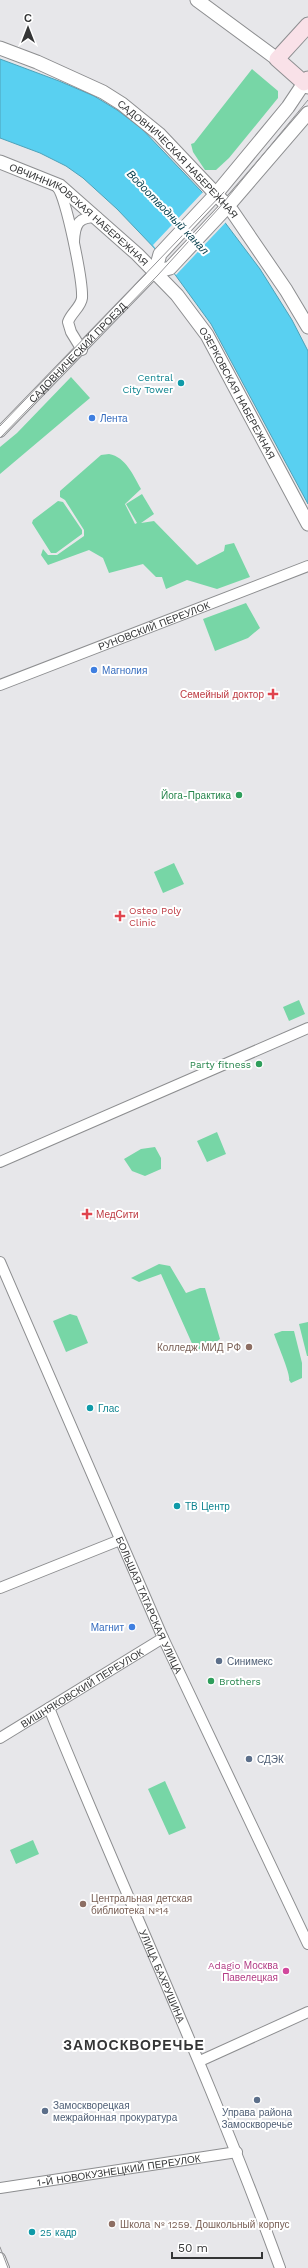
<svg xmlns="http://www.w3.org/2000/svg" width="308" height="2268" font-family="'Work Sans',sans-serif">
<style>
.green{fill:#77d6a6}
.water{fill:#59d0f1;stroke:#4ea2b9}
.pier{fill:#e7e7ea}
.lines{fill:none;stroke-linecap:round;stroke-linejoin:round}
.minor-casing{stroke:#8d8e90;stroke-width:12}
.tertiary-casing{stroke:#8d8e90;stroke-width:15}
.secondary-casing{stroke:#8d8e90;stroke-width:17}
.minor{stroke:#fff;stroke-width:10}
.tertiary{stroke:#fff;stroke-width:13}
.secondary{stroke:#f9e1e8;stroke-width:15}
.tram{stroke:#949497;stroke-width:1}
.culture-dot{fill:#0f9aa8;stroke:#fff;stroke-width:1.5}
.shop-dot{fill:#3f7fe0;stroke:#fff;stroke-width:1.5}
.health-dot{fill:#e0444e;stroke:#fff;stroke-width:1.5}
.leisure-dot{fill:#2e9e5b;stroke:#fff;stroke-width:1.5}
.education-dot{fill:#8d6e63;stroke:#fff;stroke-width:1.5}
.service-dot{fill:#5c6f8a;stroke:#fff;stroke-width:1.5}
.hotel-dot{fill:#d1479c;stroke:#fff;stroke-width:1.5}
.labels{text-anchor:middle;stroke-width:4;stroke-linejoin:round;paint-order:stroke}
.street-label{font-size:10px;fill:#343536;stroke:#fff}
.culture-label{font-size:10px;fill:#0d838f;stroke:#fff;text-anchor:start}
.shop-label{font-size:10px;fill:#366cbe;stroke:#fff;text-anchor:start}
.health-label{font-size:10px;fill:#be3a42;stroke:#fff;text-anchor:start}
.leisure-label{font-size:10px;fill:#27864d;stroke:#fff;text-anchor:end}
.education-label{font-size:10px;fill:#785e54;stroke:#fff;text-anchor:start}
.service-label{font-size:10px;fill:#4e5e75;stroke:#fff;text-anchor:start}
.hotel-label{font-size:10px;fill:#b23c85;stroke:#fff;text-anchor:end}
.water-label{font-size:11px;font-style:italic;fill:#033c4a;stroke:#fff}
.district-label{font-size:14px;font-weight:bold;letter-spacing:1px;fill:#343536;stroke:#fff}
</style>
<rect width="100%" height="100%" fill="#e7e7ea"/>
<!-- green -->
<path class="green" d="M252 69 278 91V98L229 158 216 170H205L193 152 191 144 194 143Z
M71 377 90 398 0 474V447L17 433Z
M109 454C126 457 133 475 141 489L125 504 135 524 137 523 126 504 142 494 154 514 141 523 154 521 197 565 224 551 225 545 234 543 250 577 217 589 187 580 166 589 162 577H156L143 564 109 573 103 558 89 550 48 565 41 555 43 549 48 555H57L84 536V530L65 500 60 497V491L101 455Z
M58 501 63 502 82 530V534L56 553H51L32 523 33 520Z
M246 603 260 628 248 638 215 651 203 619Z
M174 863 184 884 163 893 154 872Z
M299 1000 305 1014 289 1021 283 1007Z
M217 1132 226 1154 207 1162 197 1141Z
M155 1147 161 1158V1169L145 1176 132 1171 124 1159 141 1149Z
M159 1264 170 1266 186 1293 200 1288H205L220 1339 205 1350 194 1348 161 1274 139 1282 131 1278Z
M70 1314 77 1316 88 1343 66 1352 53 1321Z
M308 1322V1356H307L299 1324Z
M282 1331H294L302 1363V1378L291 1383 289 1380C291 1375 277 1343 274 1334Z
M165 1781 186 1828 169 1835 148 1789Z
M33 1840 39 1854 16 1864 10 1850Z"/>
<!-- water -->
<path class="water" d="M0 59 59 81 94 96 117 110 141 128 202 192 260 269 292 320 308 351V504L211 324 160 254 117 209 83 178 66 166 40 153 0 138Z"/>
<!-- pier -->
<path class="pier" d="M204 191 227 221 176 275 153 245Z"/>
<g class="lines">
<defs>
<g id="minor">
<path d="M57 187C66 195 83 282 82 298 81 307 71 313 68 322L71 332 82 350"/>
<path d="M74 241C75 223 79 217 97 217"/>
<path id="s1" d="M0 432 155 272"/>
<path id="s2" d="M0 685 308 566"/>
<path d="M0 1162 308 1028"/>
<path id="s3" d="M0 1262 163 1638 308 1944"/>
<path d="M0 1588 120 1540"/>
<path id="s4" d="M49 1708C125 1895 211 2078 280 2268"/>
<path id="s5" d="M0 1738 163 1638"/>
<path d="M200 2061 308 2012"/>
<path id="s6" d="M0 2188 237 2152"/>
<path d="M0 2258 4 2268"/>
</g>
<g id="tertiary">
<path d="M197 0 277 59"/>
<path id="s7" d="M0 48 37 62 103 92 122 104 159 134 232 211 286 290 308 327"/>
<path id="s8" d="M0 162 60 186 137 254 177 295 207 335 308 524"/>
<path d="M155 272 160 254 216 194 288 107 304 83 308 87"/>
<path d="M155 272 170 268 228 206 308 113"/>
</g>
<path id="secondary" d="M308 25 277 59 304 83 308 79"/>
</defs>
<!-- minor casing -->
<use href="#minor" class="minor-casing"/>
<!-- tertiary casing -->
<use href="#tertiary" class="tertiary-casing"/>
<!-- secondary casing -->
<use href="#secondary" class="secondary-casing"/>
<!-- minor -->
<use href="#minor" class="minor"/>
<!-- tertiary -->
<use href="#tertiary" class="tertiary"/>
<!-- secondary -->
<use href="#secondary" class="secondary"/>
<!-- tram -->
<path class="tram" d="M0 426 224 192
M0 438 158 275 219 208 308 100
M0 2247 8 2268"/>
</g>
<!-- markers -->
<g class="culture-dot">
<circle cx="181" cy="383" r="4"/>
<circle cx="90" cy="1408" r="4"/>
<circle cx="177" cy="1506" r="4"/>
<circle cx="32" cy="2232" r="4"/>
</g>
<g class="shop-dot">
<circle cx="92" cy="418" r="4"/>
<circle cx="94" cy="670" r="4"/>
<circle cx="132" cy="1627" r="4"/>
</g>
<g class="health-dot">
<path d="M271 688h4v4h4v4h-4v4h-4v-4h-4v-4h4z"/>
<path d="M118 910h4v4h4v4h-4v4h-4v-4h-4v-4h4z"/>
<path d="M85 1208h4v4h4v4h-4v4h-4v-4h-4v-4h4z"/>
</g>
<g class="leisure-dot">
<circle cx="239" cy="795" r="4"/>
<circle cx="259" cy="1064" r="4"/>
<circle cx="211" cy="1681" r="4"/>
</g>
<g class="education-dot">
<circle cx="249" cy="1347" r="4"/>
<circle cx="83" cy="1904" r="4"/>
<circle cx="112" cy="2224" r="4"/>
</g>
<g class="service-dot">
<circle cx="219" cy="1661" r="4"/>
<circle cx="249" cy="1759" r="4"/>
<circle cx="257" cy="2100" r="4"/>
<circle cx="45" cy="2111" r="4"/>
</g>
<circle class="hotel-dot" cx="286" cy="1971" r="4"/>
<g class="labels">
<!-- street labels -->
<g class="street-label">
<text dy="4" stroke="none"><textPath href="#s7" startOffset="213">САДОВНИЧЕСКАЯ НАБЕРЕЖНАЯ</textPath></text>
<text dy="4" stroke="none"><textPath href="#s8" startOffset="96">ОВЧИННИКОВСКАЯ НАБЕРЕЖНАЯ</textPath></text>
<text dy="4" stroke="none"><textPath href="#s1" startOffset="111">САДОВНИЧЕСКИЙ ПРОЕЗД</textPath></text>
<text dy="4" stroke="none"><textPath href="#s8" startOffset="340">ОЗЕРКОВСКАЯ НАБЕРЕЖНАЯ</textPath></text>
<text dy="4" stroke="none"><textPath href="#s2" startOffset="165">РУНОВСКИЙ ПЕРЕУЛОК</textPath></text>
<text dy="4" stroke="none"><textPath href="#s3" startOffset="374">БОЛЬШАЯ ТАТАРСКАЯ УЛИЦА</textPath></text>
<text dy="4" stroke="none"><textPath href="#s5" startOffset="96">ВИШНЯКОВСКИЙ ПЕРЕУЛОК</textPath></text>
<text dy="4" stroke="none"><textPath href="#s4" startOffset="291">УЛИЦА БАХРУШИНА</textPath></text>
<text dy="4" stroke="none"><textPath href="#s6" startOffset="120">1-Й НОВОКУЗНЕЦКИЙ ПЕРЕУЛОК</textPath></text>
</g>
<!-- culture labels -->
<g class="culture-label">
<text x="173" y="381" text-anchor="end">Central<tspan x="173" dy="12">City Tower</tspan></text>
<text x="98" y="1412">Глас</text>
<text x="185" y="1510">ТВ Центр</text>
<text x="40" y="2236">25 кадр</text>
</g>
<!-- shop labels -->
<g class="shop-label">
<text x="100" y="422">Лента</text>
<text x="102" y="674">Магнолия</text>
<text x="124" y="1631" text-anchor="end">Магнит</text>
</g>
<!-- health labels -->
<g class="health-label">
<text x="264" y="698" text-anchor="end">Семейный доктор</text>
<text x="129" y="914">Osteo Poly<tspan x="129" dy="12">Clinic</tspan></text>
<text x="96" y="1218">МедСити</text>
</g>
<!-- leisure labels -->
<g class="leisure-label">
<text x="231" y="799">Йога-Практика</text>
<text x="251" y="1068">Party fitness</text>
<text x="219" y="1685" text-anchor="start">Brothers</text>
</g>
<!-- education labels -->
<g class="education-label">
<text x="241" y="1351" text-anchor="end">Колледж МИД РФ</text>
<text x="91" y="1902">Центральная детская<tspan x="91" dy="12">библиотека №14</tspan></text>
<text x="120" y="2228">Школа № 1259. Дошкольный корпус</text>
</g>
<!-- service labels -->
<g class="service-label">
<text x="227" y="1665">Синимекс</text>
<text x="257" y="1763">СДЭК</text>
<text x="53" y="2109">Замоскворецкая<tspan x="53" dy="12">межрайонная прокуратура</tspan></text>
<text x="257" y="2116" text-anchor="middle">Управа района<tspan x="257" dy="12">Замоскворечье</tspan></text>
</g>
<!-- hotel labels -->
<g class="hotel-label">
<text x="278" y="1969">Adagio Москва<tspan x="278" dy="12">Павелецкая</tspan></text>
</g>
<!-- water labels -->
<g class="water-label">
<text transform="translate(168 212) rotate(46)" y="4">Водоотводный канал</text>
</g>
<!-- district labels -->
<g class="district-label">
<text x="134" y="2050">ЗАМОСКВОРЕЧЬЕ</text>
</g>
</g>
<!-- north arrow -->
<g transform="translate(28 28)" stroke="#ffffff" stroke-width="3" paint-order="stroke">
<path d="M0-3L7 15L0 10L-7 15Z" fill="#343536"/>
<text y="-6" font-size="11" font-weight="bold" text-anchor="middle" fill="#343536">С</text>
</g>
<!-- scale -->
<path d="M172 2252v6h90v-6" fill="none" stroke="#343536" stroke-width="2"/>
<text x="178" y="2252" font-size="12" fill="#343536" stroke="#ffffff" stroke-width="3" paint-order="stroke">50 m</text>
</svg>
